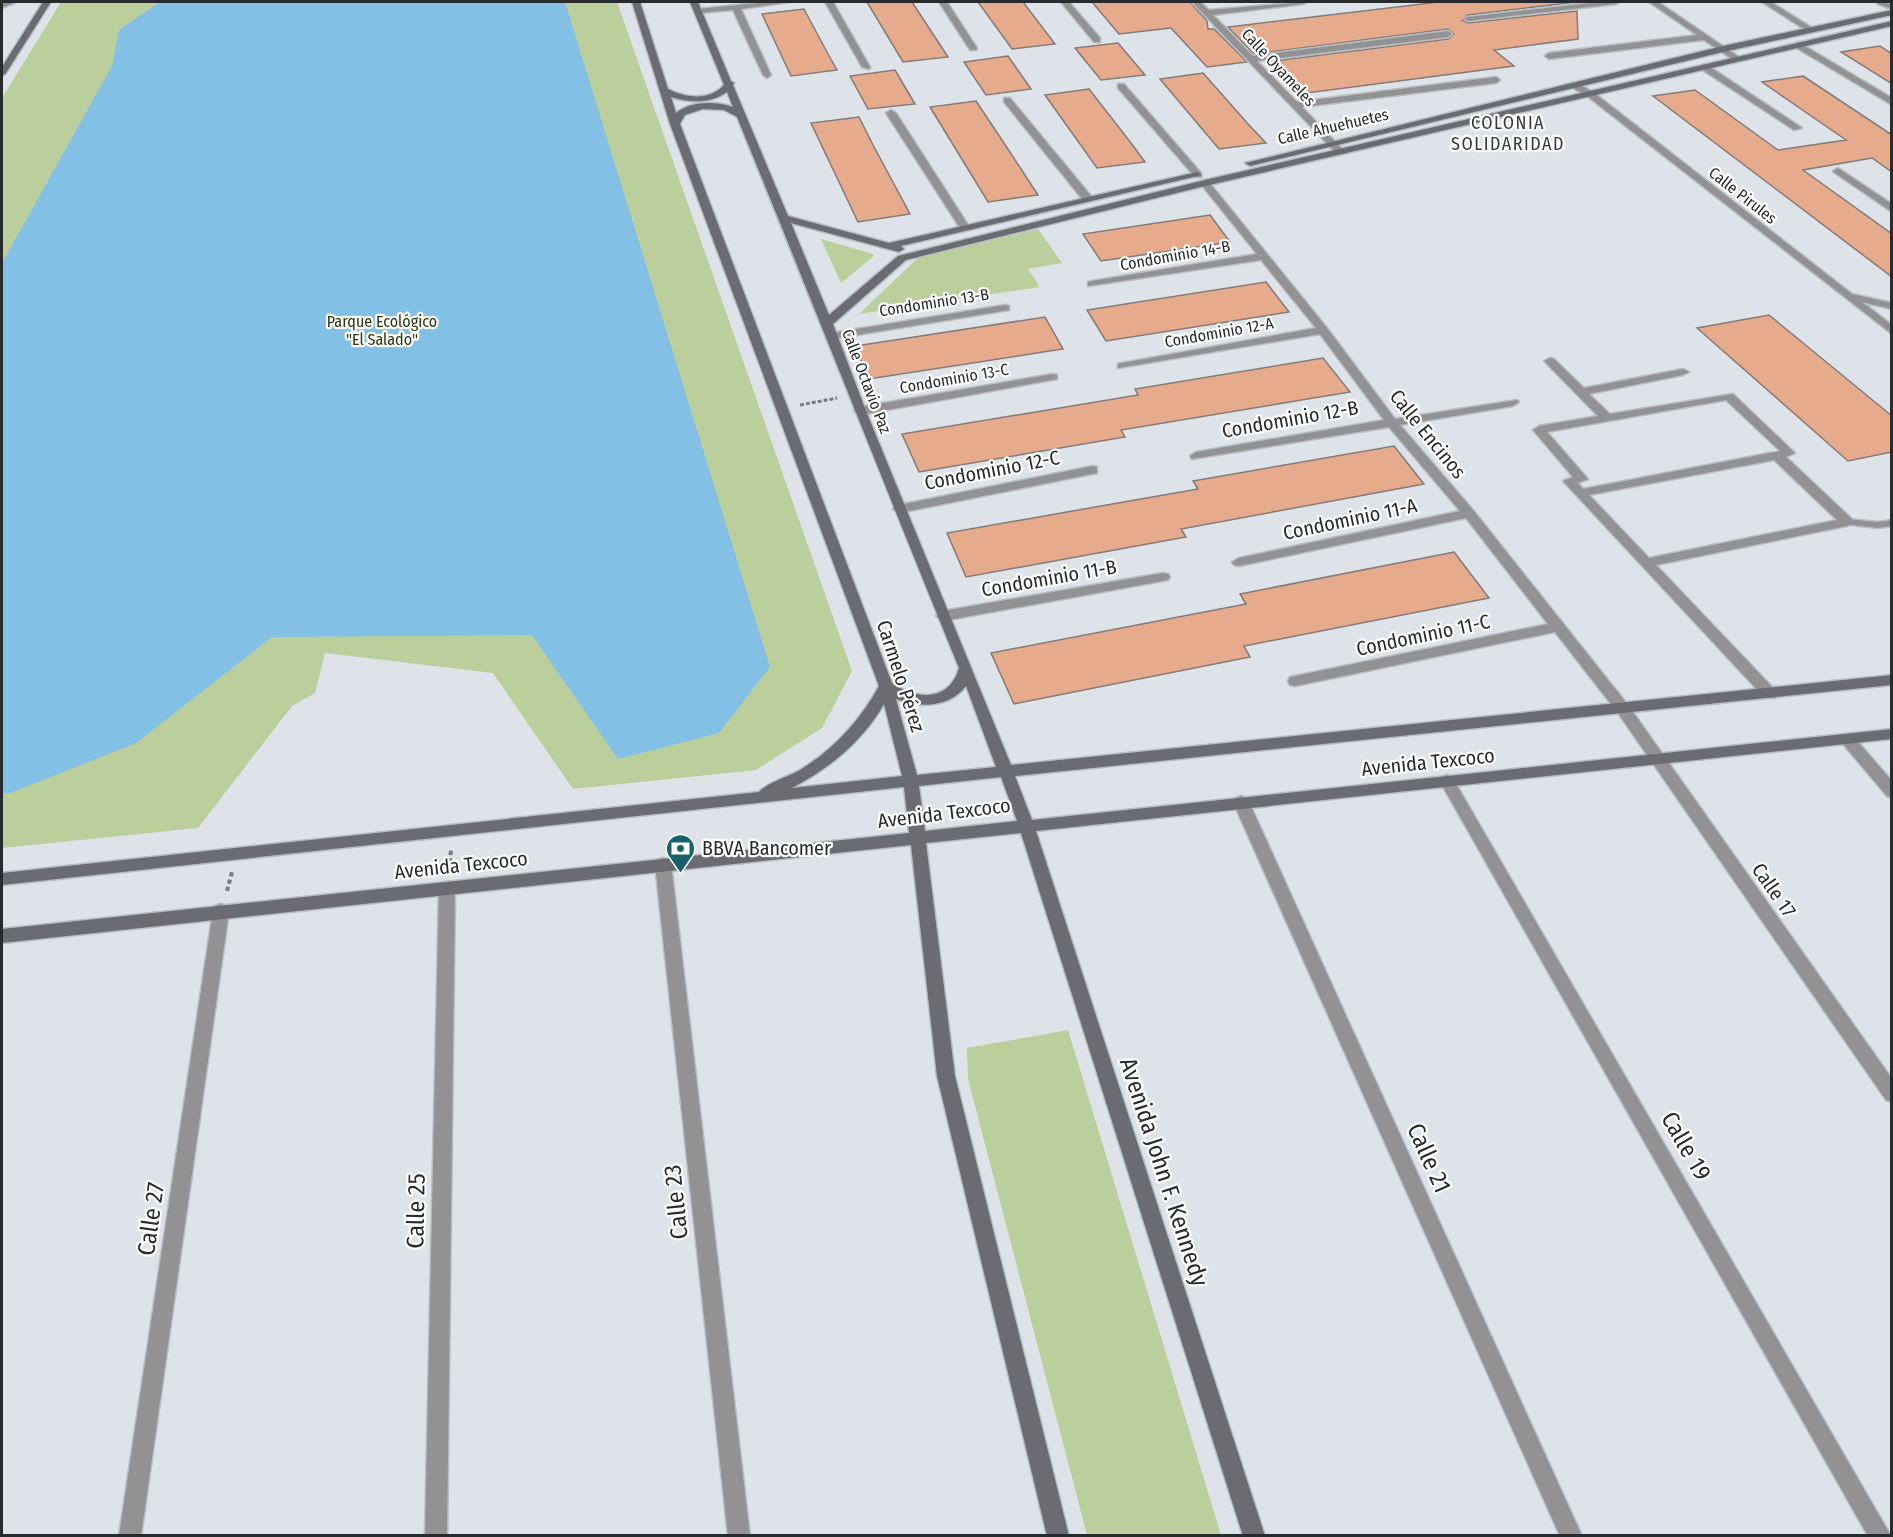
<svg xmlns="http://www.w3.org/2000/svg" width="1893" height="1537" font-family="'Fira Sans Condensed',sans-serif">
<style>
.green{fill:#bacf9c}
.water{fill:#83c0e5}
.building{fill:#e6aa8c;stroke:#837b78;stroke-width:1.5}
.lines{fill:none;stroke-linecap:round;stroke-linejoin:round}
.lane-casing{stroke:#b9bec3;stroke-width:3}
.street-casing{stroke:#b9bec3;stroke-width:3}
.secondary-casing{stroke:#b9bec3;stroke-width:3}
.path-far1{stroke:#7a7e82;stroke-width:3;stroke-dasharray:4 2;stroke-linecap:butt}
.path{stroke:#7a7e82;stroke-width:4;stroke-dasharray:4.5 3;stroke-linecap:butt}
.lane{fill:#929295;fill-rule:evenodd}
.street{fill:#929295;fill-rule:evenodd}
.secondary{fill:#6b6c71;fill-rule:evenodd}
.labels{text-anchor:middle;stroke-width:4.5;stroke-linejoin:round;paint-order:stroke}
.far-street-label{font-size:16px;fill:#282b2d;stroke:#fff}
.far-park-label{font-size:16px;fill:#29380d;stroke:#fff}
.far-neighbourhood-label{font-size:18px;letter-spacing:1.5px;fill:#353a3e;stroke:#fff}
.street-label{font-size:20px;fill:#282b2d;stroke:#fff}
.poi-label{font-size:20px;fill:#282b2d;stroke:#fff;text-anchor:start}
.near-street-label{font-size:24px;fill:#282b2d;stroke:#fff}
</style>
<rect width="100%" height="100%" fill="#dde3e9"/>
<!-- green -->
<path class="green" d="M61 2H617L852 671 822 728 756 770 573 789 493 673 325 653 315 693 292 706 198 828 2 848V98Z
M1038 229 1062 263 1028 269 1040 287 859 314 918 258Z
M821 239 873 254 874 256 841 283Z
M1068 1030 1221 1535H1087L968 1079 967 1048Z"/>
<!-- water -->
<path class="water" d="M160 2H565L770 667 719 733 618 759 532 635 272 637 136 743 10 793H2V263L112 66 119 30Z"/>
<!-- building -->
<path class="building" d="M867 2H912L948 57 903 62Z
M978 2H1023L1055 44 1012 49Z
M1092 2H1190L1207 21 1208 29H1214L1247 62 1207 67 1171 28 1119 34Z
M1439 2H1576L1468 15 1462 20 1468 23 1577 11 1578 39 1494 50 1514 66 1299 94 1267 62 1448 39 1454 34 1448 29 1254 54 1228 27Z
M804 9 828 54 837 70 791 76 762 14Z
M1118 43 1145 75 1101 80 1075 48Z
M1880 46 1892 54V84L1841 52Z
M1008 56 1031 89 986 95 964 62Z
M895 70 915 104 868 109 850 76Z
M1203 73 1249 125 1266 143 1219 149 1160 79Z
M1803 76 1892 135V172L1872 158 1803 170 1892 234V277L1653 96 1695 90 1778 150 1846 140 1762 82Z
M1089 89 1131 143 1145 162 1097 168 1045 95Z
M976 101 1000 137 1038 195 988 202 930 107Z
M859 117 873 145 910 214 858 222 811 123Z
M1210 215 1230 242 1101 261 1083 234Z
M1266 282 1289 312 1106 341 1087 310Z
M1769 315 1892 416V452L1848 461 1697 328Z
M1045 317 1063 349 869 379 855 346Z
M1323 358 1350 392 1121 430 1125 437 919 472 902 434 1138 395 1135 389Z
M1394 446 1424 484 1181 529 1186 537 966 577 947 533 1198 489 1193 481Z
M1454 552 1489 598 1244 646 1250 657 1014 704 991 653 1246 604 1240 594Z"/>
<g class="lines">
<defs>
<path id="lane" d="M1847 519 1878 522 1892 520V526L1878 528 1843 524V520Z"/>
<path id="street" d="M6 2H16L2 8V3Z
M767 2H790L741 9 771 75 767 78 763 75 733 10 698 13 694 11 698 9Z
M825 2H833L870 67 869 69 862 67Z
M939 2H947L977 48 976 50H970Z
M1061 2H1069L1100 38V42H1094Z
M1192 2H1200L1209 10 1307 2 1303 4 1213 15 1253 56 1448 31 1452 34 1448 37 1257 61 1297 102 1496 77 1500 80 1496 83 1302 107 1346 153 1338 155Z
M1599 2H1620L1616 4 1468 21 1464 19 1468 17Z
M1649 2H1658L1742 59 1735 61 1704 40 1549 59 1545 56 1549 53 1697 35Z
M1762 2H1771L1814 29 1807 31Z
M1877 2 1892 4V9L1878 4Z
M1798 42 1892 98V105L1795 47 1794 45Z
M1704 64 1707 65 1802 128 1794 130 1701 69 1700 67Z
M1571 83H1577L1593 92 1852 294 1892 303V309L1862 302 1892 325V334L1587 96 1571 87Z
M1118 84H1124L1201 173V177H1195L1118 88Z
M1004 98H1010L1091 196V200H1083L1004 102Z
M891 110 896 113 970 228 969 230 960 228 886 113Z
M1838 168 1892 204V212L1835 173 1833 171Z
M1205 180 1208 181 1327 328 1395 419 1517 400 1519 402 1513 406 1400 425 1473 510 1628 705 1892 1079V1102L1886 1100 1618 713 1555 632 1295 686 1290 685 1288 681 1290 677 1295 676 1548 624 1466 518 1239 566 1234 565 1232 562 1239 558 1460 511 1389 427 1192 459 1190 456 1196 452 1384 420 1320 334 1118 368V364L1122 363 1316 328 1261 260 1088 286V282L1092 281 1257 254 1200 183Z
M1005 305 1009 306V310L832 339 826 336 832 333Z
M1550 358 1554 359 1584 388 1683 369 1689 372 1683 375 1589 394 1610 414 1733 394 1795 453 1786 457 1852 519 1853 522 1847 526 1656 565 1775 690 1777 694 1775 698H1765L1563 481 1573 477 1533 430 1539 426 1598 416 1546 363 1544 361ZM1726 400 1780 451 1583 489 1578 483 1588 479 1547 432ZM1774 460 1837 520 1649 558 1589 495Z
M1053 374 1057 375V379L860 415 854 411 860 407Z
M1093 466 1097 467V473L899 513 893 509 899 505Z
M1163 573 1168 574 1170 577 1168 580 943 621 936 616 943 611Z
M1847 734 1852 735 1892 781V798L1887 796 1842 743 1840 739Z
M1447 775 1452 777 1891 1536H1868L1442 785 1439 781 1442 777Z
M1241 796 1246 798 1249 802 1582 1536H1560L1233 802 1236 798Z
M663 858 669 860 671 864 750 1536H728L655 864 657 860Z
M447 882 453 883 455 888 447 1536H425L439 888 441 883Z
M221 904 227 906 229 911 141 1536H119L213 911 215 906Z"/>
<path id="secondary" d="M43 2H51L6 73 2 76V67Z
M632 2H640L668 89C686 98 709 101 724 85L690 2H698L731 81 734 83 733 85 788 216 889 243 1197 172 1202 175 901 246 904 249 899 252 791 223 829 315 898 256 1205 180 1892 21V26L1205 186 906 260 833 324 866 411 1011 765 1892 675V685L1015 776 1032 820 1892 729V739L1036 831 1265 1536H1243L1021 833 926 843 955 1076 1069 1536H1047L937 1076 911 845 2 943V929L909 833 904 787 2 885V873L759 792C768 782 788 777 800 770 834 749 860 721 879 686L670 124ZM727 92 733 107C716 101 690 101 676 113L671 97C690 103 710 104 727 92ZM703 109 724 110 737 117C812 300 884 485 959 668 949 702 917 700 892 683L680 124 685 115ZM966 686 996 767 917 775 896 699C920 708 949 708 966 686ZM884 704 902 776 792 788C830 768 862 742 884 704ZM1001 777 1017 821 925 831 919 786Z
M1892 10V15L1723 52 1250 166 1245 163 1723 46Z"/>
</defs>
<!-- lane casing -->
<use href="#lane" class="lane-casing"/>
<!-- street casing -->
<use href="#street" class="street-casing"/>
<!-- secondary casing -->
<use href="#secondary" class="secondary-casing"/>
<!-- path-far1 -->
<path class="path-far1" d="M800 405 837 398"/>
<!-- path -->
<path class="path" d="M449 870 451 850
M227 891 232 872"/>
<!-- lane -->
<use href="#lane" class="lane"/>
<!-- street -->
<use href="#street" class="street"/>
<!-- secondary -->
<use href="#secondary" class="secondary"/>
</g>
<!-- icons -->
<defs>
<symbol id="bank-pin" viewBox="-11 -11 22 30"><path d="M0 17L-7.5 6A9.5 9.5 0 1 1 7.5 6Z" fill="#16636c" stroke="#fff"/><path d="M-6-4H6V4H-6ZM0-2.3a2.3 2.3 0 1 0 0 4.6a2.3 2.3 0 1 0 0-4.6Z" fill="#fff"/></symbol>
</defs>
<g fill-rule="evenodd">
<use href="#bank-pin" x="664" y="832" width="33" height="45"/>
</g>
<g class="labels">
<!-- far-street labels -->
<g class="far-street-label">
<text transform="translate(1279 67) rotate(47)" y="6">Calle Oyameles</text>
<text transform="translate(1333 126) rotate(-13)" y="6">Calle Ahuehuetes</text>
<text transform="translate(1743 195) rotate(38)" y="6">Calle Pirules</text>
<text transform="translate(1175 255) rotate(-10)" y="6">Condominio 14-B</text>
<text transform="translate(934 302) rotate(-9)" y="6">Condominio 13-B</text>
<text transform="translate(1219 332) rotate(-10)" y="6">Condominio 12-A</text>
<text transform="translate(954 378) rotate(-10)" y="6">Condominio 13-C</text>
<text transform="translate(867 381) rotate(69)" y="6">Calle Octavio Paz</text>
</g>
<!-- far-park labels -->
<g class="far-park-label">
<text x="382" y="327">Parque Ecológico<tspan x="382" dy="18">"El Salado"</tspan></text>
</g>
<!-- far-neighbourhood labels -->
<g class="far-neighbourhood-label">
<text x="1508" y="129">COLONIA<tspan x="1508" dy="21">SOLIDARIDAD</tspan></text>
</g>
<!-- street labels -->
<g class="street-label">
<text transform="translate(1290 419) rotate(-10)" y="7">Condominio 12-B</text>
<text transform="translate(1428 434) rotate(51)" y="7">Calle Encinos</text>
<text transform="translate(992 470) rotate(-11)" y="7">Condominio 12-C</text>
<text transform="translate(1350 519) rotate(-12)" y="7">Condominio 11-A</text>
<text transform="translate(1049 578) rotate(-10)" y="7">Condominio 11-B</text>
<text transform="translate(1423 635) rotate(-12)" y="7">Condominio 11-C</text>
<text transform="translate(901 676) rotate(72)" y="7">Carmelo Pérez</text>
<text transform="translate(1428 762) rotate(-6)" y="7">Avenida Texcoco</text>
<text transform="translate(944 813) rotate(-7)" y="7">Avenida Texcoco</text>
<text transform="translate(461 865) rotate(-6)" y="7">Avenida Texcoco</text>
<text transform="translate(1774 890) rotate(55)" y="7">Calle 17</text>
</g>
<!-- poi labels -->
<g class="poi-label">
<text x="702" y="855">BBVA Bancomer</text>
</g>
<!-- near-street labels -->
<g class="near-street-label">
<text transform="translate(1686 1146) rotate(60)" y="8">Calle 19</text>
<text transform="translate(1429 1158) rotate(66)" y="8">Calle 21</text>
<text transform="translate(1164 1172) rotate(72)" y="8">Avenida John F. Kennedy</text>
<text transform="translate(676 1202) rotate(-96)" y="8">Calle 23</text>
<text transform="translate(416 1211) rotate(-89)" y="8">Calle 25</text>
<text transform="translate(151 1219) rotate(-82)" y="8">Calle 27</text>
</g>
</g>
<!-- border -->
<rect width="1893" height="1537" fill="none" stroke="#282b2d" stroke-width="6"/>
</svg>
